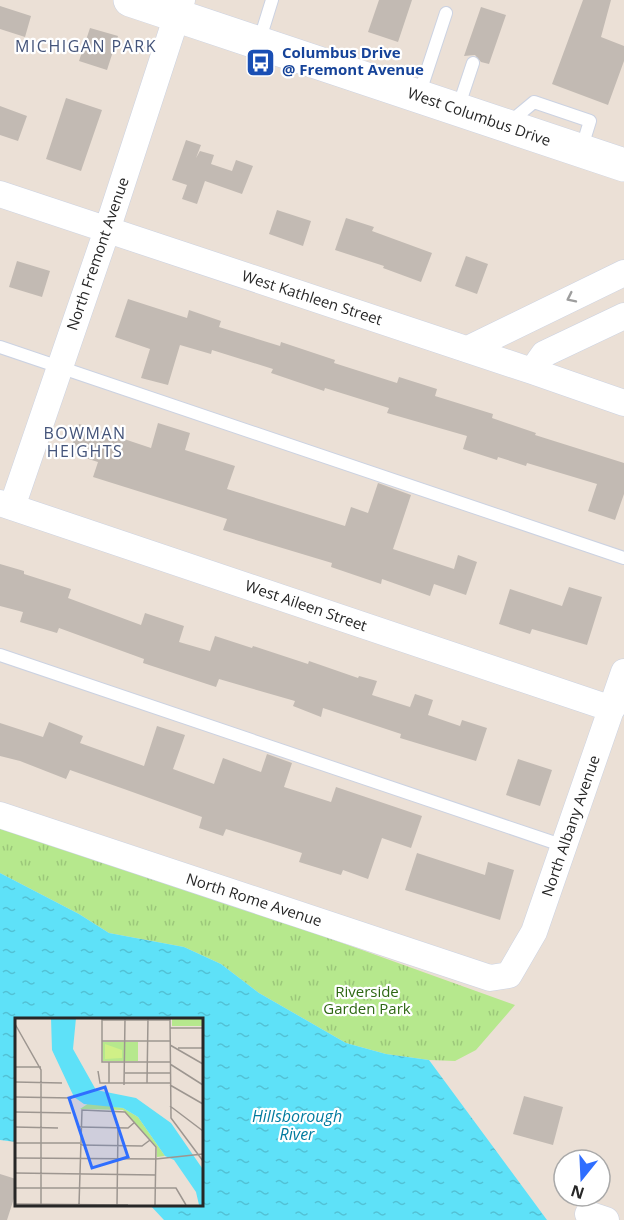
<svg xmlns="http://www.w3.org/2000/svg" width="624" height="1220" font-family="'Open Sans',sans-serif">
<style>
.grass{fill:url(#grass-tufts)}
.water{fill:url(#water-ripples)}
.building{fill:#c2bab3}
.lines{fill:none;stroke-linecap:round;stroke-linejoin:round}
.service-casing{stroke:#cbd2e2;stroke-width:14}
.minor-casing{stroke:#cbd2e2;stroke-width:27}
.secondary-casing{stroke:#cbd2e2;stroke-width:34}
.service{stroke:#fff;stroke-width:12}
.minor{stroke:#fff;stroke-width:26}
.secondary{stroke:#fff;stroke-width:33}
.oneway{stroke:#9e9e9e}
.labels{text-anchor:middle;stroke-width:4.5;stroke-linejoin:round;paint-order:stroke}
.transit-label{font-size:15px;font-weight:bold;fill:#164399;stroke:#fff;text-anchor:start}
.street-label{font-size:15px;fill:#272727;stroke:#fff}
.park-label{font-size:15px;fill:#2e6813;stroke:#fff}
.neighbourhood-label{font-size:16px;letter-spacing:1.5px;fill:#44547a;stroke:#fff}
.water-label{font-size:16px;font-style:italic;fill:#027b9f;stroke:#fff}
.inset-road{fill:none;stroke:#9d9690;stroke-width:1.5}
.view{fill:#2f6eff;fill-opacity:0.15;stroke:#2f6eff;stroke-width:3}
.inset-edge{fill:none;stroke:#272727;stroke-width:3}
</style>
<defs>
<pattern id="grass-tufts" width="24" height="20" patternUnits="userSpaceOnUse" patternTransform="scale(1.5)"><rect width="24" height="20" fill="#b6e88d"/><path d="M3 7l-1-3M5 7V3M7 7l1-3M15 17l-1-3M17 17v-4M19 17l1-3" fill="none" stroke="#9cc77a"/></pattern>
<pattern id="water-ripples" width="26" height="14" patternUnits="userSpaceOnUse" patternTransform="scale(1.5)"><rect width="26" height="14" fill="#5ee1f8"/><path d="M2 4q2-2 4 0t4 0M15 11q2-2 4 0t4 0" fill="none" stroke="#52c1d5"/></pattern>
</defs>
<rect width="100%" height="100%" fill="#ebe0d6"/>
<!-- grass -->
<path class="grass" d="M0 827 259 913 515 1005 476 1050 455 1061 429 1060 386 1054 346 1043 259 993 221 964 184 947 109 933 79 914 0 873Z"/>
<!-- water -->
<path class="water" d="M0 873 79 914 109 933 184 947 221 964 259 993 346 1043 386 1054 429 1060 547 1220H164L149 1204H201V1019H16V1142L0 1140Z"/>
<!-- building -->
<path class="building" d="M379 0H412L398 42 368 32Z
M583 0H611L601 37 624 46V61L608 105 552 84Z
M0 6 31 16 25 37 0 29Z
M481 7 506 15 489 64 481 62 475 55 464 56Z
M90 28 118 36 107 70 79 61Z
M66 98 102 110 81 171 46 159Z
M0 106 27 116 18 141 0 135Z
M186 140 201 145 196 158 200 151 214 155 211 164 232 171 236 160 253 166 242 194 205 181 197 204 182 199 187 185 172 180Z
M277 210 311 221 303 246 269 234Z
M346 218 374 227 372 231 432 253 421 282 383 268 384 266 335 250Z
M466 256 488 264 477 294 455 286Z
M17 261 50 271 42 297 9 287Z
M128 299 187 318 189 310 221 321 219 327 280 346 281 342 335 360 334 363 397 383 399 377 437 389 435 396 493 414 492 418 536 433 535 435 624 463V494L615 520 588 511 597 484 527 463 526 466 498 457 497 460 463 449 467 436 387 413 389 408 325 388 324 391 271 373 273 369 212 350 211 354 180 345 168 385 141 378 150 349 115 337Z
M158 423 190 433 185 450 235 466 227 489 345 526 351 507 368 513 378 483 411 495 393 549 454 569 458 555 477 562 466 595 434 584 430 596 382 579 381 584 331 567 332 563 223 530 227 519 93 477 98 462 69 453 79 424 151 448Z
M0 564 24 571V574L71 589 68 598 141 625 145 613 184 626 179 642 210 651 215 636 252 648 253 646 308 664 309 661 358 678 359 676 377 681 372 695 410 707 415 694 433 700 428 715 460 726 462 720 487 728 476 761 400 738 401 734 323 708 321 717 293 706 295 701 219 679 216 687 143 663 144 659 59 628 57 633 20 622 23 612 0 606Z
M569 587 602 597 587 645 532 629 530 634 499 624 510 589 562 606Z
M49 722 83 736 80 743 144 766 157 726 185 735 173 769 214 784 223 758 261 772 267 754 292 763 284 787 331 802 336 787 422 816 411 848 382 838 368 879 343 870 341 875 299 862 302 853 226 829 223 836 199 828 202 817 124 789 70 770 66 779 20 761 0 756V723L43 737Z
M518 759 552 770 540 806 506 795Z
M417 853 485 875 488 862 514 870 500 920 405 890Z
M524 1096 563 1107 553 1145 513 1134Z
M0 1174 16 1179V1192L7 1220H0Z"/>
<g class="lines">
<defs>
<path id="service" d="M259 42 272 0
M419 95 446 13
M458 108 473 63
M510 122 534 102 590 121 581 150
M0 347 624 558
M0 655 564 846"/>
<path id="minor" d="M0 194 532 371 624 403
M468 349 624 273
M532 371 544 354 624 316
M0 503 612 709
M12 507 107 230 182 0
M0 815 490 978 509 975 534 932 624 672
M588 1214 606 1220"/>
<path id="secondary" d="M130 0 624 165"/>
</defs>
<!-- service casing -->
<use href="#service" class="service-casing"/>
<!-- minor casing -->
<use href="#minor" class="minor-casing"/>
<!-- secondary casing -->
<use href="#secondary" class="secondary-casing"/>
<!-- service -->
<use href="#service" class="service"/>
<!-- minor -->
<use href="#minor" class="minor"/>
<!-- secondary -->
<use href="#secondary" class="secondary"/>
</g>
<!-- one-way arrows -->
<defs><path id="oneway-chevron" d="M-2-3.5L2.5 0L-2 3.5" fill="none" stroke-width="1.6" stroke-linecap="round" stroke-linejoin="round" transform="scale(1.5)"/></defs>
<use class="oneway" href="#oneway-chevron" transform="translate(571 298) rotate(154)"/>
<!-- icons -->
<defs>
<symbol id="bus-square" viewBox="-11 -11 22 22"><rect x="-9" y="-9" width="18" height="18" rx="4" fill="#1a4fb4" stroke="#fff"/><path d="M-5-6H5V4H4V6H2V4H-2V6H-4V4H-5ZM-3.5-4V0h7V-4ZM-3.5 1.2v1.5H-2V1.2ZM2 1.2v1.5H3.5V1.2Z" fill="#fff"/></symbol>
</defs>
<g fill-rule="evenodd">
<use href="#bus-square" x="244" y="46" width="33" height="33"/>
</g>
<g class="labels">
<!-- transit labels -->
<g class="transit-label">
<text x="282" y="58">Columbus Drive<tspan x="282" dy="17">@ Fremont Avenue</tspan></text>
</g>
<!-- street labels -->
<g class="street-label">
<text transform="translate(479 117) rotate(19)" y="5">West Columbus Drive</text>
<text transform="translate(98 254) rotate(-71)" y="5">North Fremont Avenue</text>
<text transform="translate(312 298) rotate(18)" y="5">West Kathleen Street</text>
<text transform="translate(306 606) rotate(19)" y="5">West Aileen Street</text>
<text transform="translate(571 826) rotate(-71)" y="5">North Albany Avenue</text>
<text transform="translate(254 900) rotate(18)" y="5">North Rome Avenue</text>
</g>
<!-- park labels -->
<g class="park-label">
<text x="367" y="997">Riverside<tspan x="367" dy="17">Garden Park</tspan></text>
</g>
<!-- neighbourhood labels -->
<g class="neighbourhood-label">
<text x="86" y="52">MICHIGAN PARK</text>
<text x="85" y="439">BOWMAN<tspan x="85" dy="18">HEIGHTS</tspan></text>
</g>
<!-- water labels -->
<g class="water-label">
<text x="297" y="1122">Hillsborough<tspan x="297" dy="18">River</tspan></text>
</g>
</g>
<!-- overview -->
<g transform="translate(15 1018)">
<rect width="188" height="188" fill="#ebe0d6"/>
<path d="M157 0H187V8H157ZM87 24H123V43H88ZM74 85 108 90 123 99 150 138 142 139V129L108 92 65 91Z" fill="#b6e88d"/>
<path d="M90 26 107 32V40L90 41Z" fill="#d0f087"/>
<path d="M36 0H61L58 31 81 72 121 80 156 105 187 150V187H184L181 174 159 142 150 138 123 99 108 90 69 86 59 79 37 32Z" fill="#5ee1f8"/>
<path class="inset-road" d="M87 0V44H155M155 0 156 100 188 143M87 2H155M0 6 26 52V187M155 10H188M87 23H155M155 27 188 46M163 30H188M155 46 188 67M0 49H26M83 53 85 65H155M110 55H155M0 64 47 65M94 65V44M132 65 133 0M109 67 110 1M155 67 188 86M0 79 57 80M155 88 188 113M0 94 56 95M0 109 43 110M65 109 113 110 120 104M0 125H65M65 127 127 128 135 122M0 140 141 141 188 136M0 155 141 157M0 170H161L171 187M0 186 113 187M64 187 67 92 110 94 141 129 140 187M102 187 103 110"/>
<path class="view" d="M90 69 113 139 77 150 54 80Z"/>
<rect width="188" height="188" class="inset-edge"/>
</g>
<!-- north arrow -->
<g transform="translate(582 1178) rotate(198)"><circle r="28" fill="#ffffff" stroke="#a9a9a9" stroke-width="1.5"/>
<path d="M0-4.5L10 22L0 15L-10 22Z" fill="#2f6eff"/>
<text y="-9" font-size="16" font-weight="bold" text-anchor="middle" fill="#272727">N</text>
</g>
</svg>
